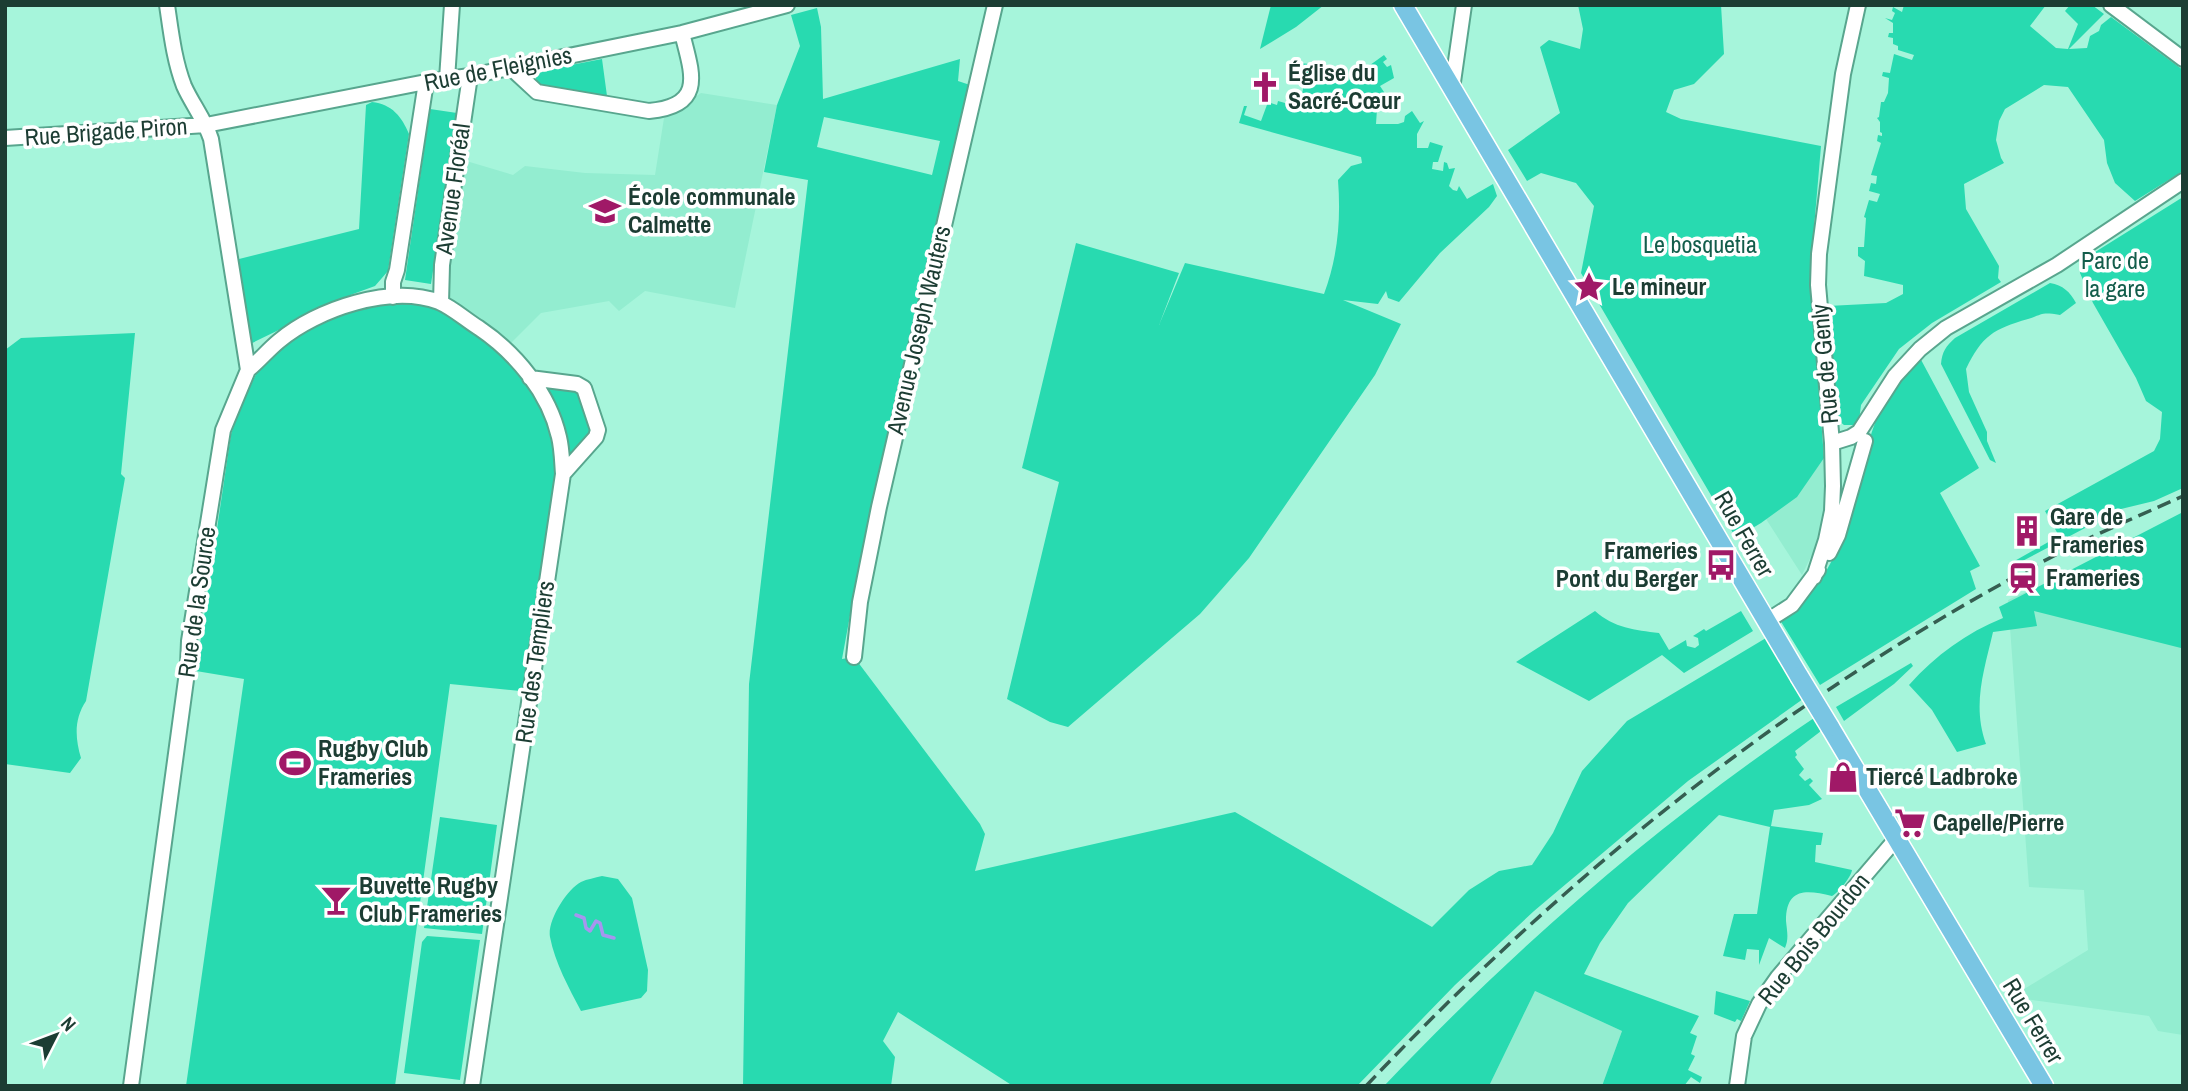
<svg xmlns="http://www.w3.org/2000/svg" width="2188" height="1091" font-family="'Archivo Narrow',sans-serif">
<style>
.built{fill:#93edd0}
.green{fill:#28dab0;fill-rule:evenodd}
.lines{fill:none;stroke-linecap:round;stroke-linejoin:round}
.stream{stroke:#a695ef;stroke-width:3.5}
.minor-casing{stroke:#58a68e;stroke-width:18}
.major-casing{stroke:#fff;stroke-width:21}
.minor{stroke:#fff;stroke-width:14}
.major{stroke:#79c5e3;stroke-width:18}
.rail{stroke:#355e51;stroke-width:3.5;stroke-dasharray:14 7;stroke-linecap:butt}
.major-bridge-casing{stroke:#fff;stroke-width:21;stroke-linecap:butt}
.major-bridge{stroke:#79c5e3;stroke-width:18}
.labels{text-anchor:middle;stroke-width:7;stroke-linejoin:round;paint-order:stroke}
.street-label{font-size:24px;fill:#1c3d33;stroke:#fff}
.poi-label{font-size:24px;font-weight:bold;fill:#1c3d33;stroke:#fff;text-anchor:start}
.park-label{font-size:24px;fill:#135d4b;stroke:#fff}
</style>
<rect width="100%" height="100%" fill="#a6f5db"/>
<!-- built -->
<path class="built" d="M701 93 777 105 735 308 645 291 619 311 609 301 541 313 511 343 449 298 448 272 463 160 513 175 525 166 585 173 655 175 664 118Z
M1824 458 1827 504 1825 528 1802 575 1766 519 1804 486Z
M2183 521V1035L2158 1031 2149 1016 2011 997 2088 950 2084 890 2029 887 2008 600Z
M1535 991 1622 1031 1602 1086H1489Z"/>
<!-- green -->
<path class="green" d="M1271 5H1324L1296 27 1260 49Z
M1578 5H1721L1724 54 1694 84 1674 90 1666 112 1681 119 1821 146 1810 275 1824 458 1797 497 1761 523 1736 538 1581 273 1594 206 1576 183 1541 173 1527 181 1508 150 1560 113 1540 47 1549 40 1580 49 1583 29Z
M1904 5H2046L2030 26 2056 48 2068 49 2078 24 2065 11 2070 5H2092L2104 14 2069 49 2087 48 2090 36 2099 31 2101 25 2111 17 2183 70V171L2135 201 2115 183 2107 163 2104 140 2068 87 2044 85 2005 109 1999 121 1996 140 2001 158 2004 163 1964 184 1966 209 1999 266 1998 278 2001 282 1932 323 1899 349 1861 405 1859 421 1855 425H1844L1838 420 1828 306 1886 303 1903 294V285L1864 276 1865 261 1858 256V247H1864L1866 218 1864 217 1869 200 1877 202 1880 194 1869 191 1871 183 1876 184 1877 176 1871 175 1881 143 1877 141 1878 135 1882 136V133L1880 132V122L1877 118 1879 117 1881 102H1884L1888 93 1889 78 1882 76 1883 72 1890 73 1894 54 1912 60 1914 55 1898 50V46L1893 44V38L1888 37 1889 33H1893V23L1885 18 1892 20 1895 13 1892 11 1893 7 1902 12Z
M817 8 821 27 823 99 960 59 958 81 970 85 856 583 842 659 854 657 980 824 985 834 975 871 1235 812 1432 927 1469 890 1499 871 1532 865 1553 833 1582 771 1627 721 1766 638 1803 699 1688 781 1534 911 1455 985 1357 1086H1013L898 1012 883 1041 895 1057 891 1086H743L749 684 808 180 764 172 777 105 800 46 791 15ZM824 117 940 141 932 175 817 147Z
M1384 55 1387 59 1383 62 1387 67 1391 65 1394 78 1380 86 1388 98 1387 102 1391 103V109H1377L1376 124H1398L1404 122 1405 116 1412 111 1420 123 1424 121 1417 134V148H1428L1430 142 1443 146 1438 162H1433L1432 169 1443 171 1444 162 1447 163 1449 169 1455 168 1449 186 1453 190 1457 191 1459 186 1467 199 1493 184 1497 196 1489 207 1440 253 1399 302 1388 298 1386 291 1378 304 1343 300 1401 324 1375 375 1249 558 1200 614 1068 727 1050 722 1007 699 1059 482 1022 468 1076 243 1179 273 1159 325 1185 263 1324 294C1338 256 1341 220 1338 180L1351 166 1362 163 1361 157 1239 123 1244 106H1247L1244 115 1261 121 1268 102 1277 105 1278 101 1299 107 1307 71 1296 67 1298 63 1310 64 1316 69 1313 71 1316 74 1345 83Z
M602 59 607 96 537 85 535 72Z
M372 102C392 104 402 117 409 134L388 271 375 286 353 294 246 346 231 261 359 229 366 105Z
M430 109 457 113 431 284 405 280Z
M2183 197V488L2154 501 2121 509 2013 566 2011 563 2059 536 2045 511 2154 451 2160 439 2162 412 2146 401 2136 378 2093 303 2080 273 2084 259Z
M2050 283C2063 285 2070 292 2076 303L2060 315C2041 312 2044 314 2028 319 1993 329 1982 336 1966 369L1969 392 1987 432V441L1996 463 1990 460 1941 364C1942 352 1946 346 1955 338Z
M376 298 441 303 530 378 577 384 598 430 563 475 530 692 450 684 395 1086H186L244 679 196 671 231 434 240 408 265 355 278 341Z
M135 333 121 474 125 478 86 701C74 719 75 738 81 758L70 773 5 764V350L21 338Z
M1919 356 1979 468 1940 493 1980 566 1970 571 1976 589 1820 685 1780 620C1854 572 1850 481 1881 407 1890 388 1906 371 1919 356Z
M2183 512V650L2181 648 2034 611 2037 626 1993 632C1984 671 1972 705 1986 744L1957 752 1932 710 1909 685C1936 655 1966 633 2003 618L1999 607Z
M1595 611C1614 628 1635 630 1659 633L1669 650 1686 640 1687 646 1695 648 1699 645 1698 638 1693 636 1704 629 1706 631 1741 611 1753 631 1684 673 1662 655 1589 701 1516 662Z
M1911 663 1913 666 1894 684 1844 721 1836 707Z
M1814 718 1821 731 1795 751 1797 755 1795 757 1804 769 1799 775 1805 781 1810 778 1813 781 1809 785 1822 799 1809 805 1774 810 1771 826 1823 833 1821 845H1816L1815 862 1852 870C1851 877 1839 892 1832 896 1807 890 1786 887 1786 921 1787 931 1789 939 1785 948L1769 938 1759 965V950L1747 949 1745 960 1723 956 1734 914H1757L1770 827 1719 815 1628 903 1600 943 1584 974 1699 1016 1690 1033 1697 1036 1691 1054 1695 1056 1688 1070 1702 1077 1700 1083 1691 1077 1684 1086H1602L1622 1031 1535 991 1489 1086H1384C1515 948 1656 825 1814 718Z
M440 817 497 825 482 934 424 928Z
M602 876 618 879 632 898 648 970 647 991 641 998 581 1011C569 988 555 963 550 937 547 921 567 889 581 882 587 879 595 878 602 876Z
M427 936 480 940 460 1080 404 1073 422 942Z
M1716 991 1750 1001 1741 1021 1737 1019 1735 1022 1714 1014Z"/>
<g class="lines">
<!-- stream -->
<path class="stream" d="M576 915 584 918 586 928 590 931 596 921 600 923 603 935 614 938"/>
<defs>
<path id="minor" d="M2111 5 2183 59
M511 68 537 92 649 111C706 106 692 73 682 33
M447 79 452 5
M1452 89 1464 5
M5 138 206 125 426 82 470 76 682 33 787 5
M393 297V282L397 270 426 82
M441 303 442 265 470 76
M248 370C259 361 268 350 279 341 317 309 391 284 439 302 453 308 466 320 479 328 516 353 549 393 559 437 562 449 562 462 563 474L472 1086
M530 378 577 384 584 388 598 430 596 437 563 474
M1832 443 1851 437 1859 432 1895 376 1920 349 1946 328 2057 265 2183 181
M1829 553 1838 535 1865 441
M1814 577 1826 540 1832 511 1833 486 1832 443 1818 285 1819 254 1843 74 1858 5
M1767 621 1792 605 1818 570
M854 657 860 602 879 507 995 5
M131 1086 188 665 189 641 223 430 248 370 211 139C205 120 192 104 184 86 174 60 171 32 167 5
M1737 1086 1744 1036 1759 1004 1778 977 1896 839"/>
<path id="major" d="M1403 5 1799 676
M1830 727 2044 1086"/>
</defs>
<!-- minor casing -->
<use href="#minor" class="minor-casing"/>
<!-- major casing -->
<use href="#major" class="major-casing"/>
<!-- minor -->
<use href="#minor" class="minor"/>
<!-- major -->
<use href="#major" class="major"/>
<!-- rail -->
<path class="rail" d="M1366 1086C1572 868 1809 679 2077 544 2112 527 2148 512 2183 496"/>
<defs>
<path id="major-bridge" d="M1799 676 1830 727"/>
</defs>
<!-- major-bridge casing -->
<use href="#major-bridge" class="major-bridge-casing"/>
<!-- major-bridge -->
<use href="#major-bridge" class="major-bridge"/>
</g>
<!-- icons -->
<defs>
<symbol id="church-bare" viewBox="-9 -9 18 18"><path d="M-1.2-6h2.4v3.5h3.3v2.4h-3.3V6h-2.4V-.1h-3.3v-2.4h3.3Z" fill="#a01967" stroke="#fff" stroke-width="2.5" paint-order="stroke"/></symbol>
<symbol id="school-bare" viewBox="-9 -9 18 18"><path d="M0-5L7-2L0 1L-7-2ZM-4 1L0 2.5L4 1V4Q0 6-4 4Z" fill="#a01967" stroke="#fff" stroke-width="2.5" paint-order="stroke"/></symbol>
<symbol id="sight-bare" viewBox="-9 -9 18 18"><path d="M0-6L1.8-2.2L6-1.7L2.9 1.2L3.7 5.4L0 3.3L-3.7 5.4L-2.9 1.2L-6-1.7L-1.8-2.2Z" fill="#a01967" stroke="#fff" stroke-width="2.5" paint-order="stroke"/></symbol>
<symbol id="building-bare" viewBox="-9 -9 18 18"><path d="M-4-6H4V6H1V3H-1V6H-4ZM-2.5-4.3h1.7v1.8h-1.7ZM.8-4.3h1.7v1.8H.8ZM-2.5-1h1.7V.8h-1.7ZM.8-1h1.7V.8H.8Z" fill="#a01967" stroke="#fff" stroke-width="2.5" paint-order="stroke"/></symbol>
<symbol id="bus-bare" viewBox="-9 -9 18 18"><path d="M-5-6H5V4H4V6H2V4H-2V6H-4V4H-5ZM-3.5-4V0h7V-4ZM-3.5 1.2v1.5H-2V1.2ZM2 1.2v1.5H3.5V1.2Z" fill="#a01967" stroke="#fff" stroke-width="2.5" paint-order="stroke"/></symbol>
<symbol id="station-bare" viewBox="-9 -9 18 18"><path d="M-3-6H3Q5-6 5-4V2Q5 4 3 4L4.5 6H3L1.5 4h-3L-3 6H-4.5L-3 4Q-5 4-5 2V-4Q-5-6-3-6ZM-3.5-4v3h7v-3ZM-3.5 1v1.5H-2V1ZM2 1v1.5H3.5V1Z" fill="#a01967" stroke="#fff" stroke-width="2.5" paint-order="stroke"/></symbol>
<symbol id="stadium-bare" viewBox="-9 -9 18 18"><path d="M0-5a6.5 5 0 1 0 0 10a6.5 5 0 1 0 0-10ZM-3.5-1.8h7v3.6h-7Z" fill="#a01967" stroke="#fff" stroke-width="2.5" paint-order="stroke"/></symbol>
<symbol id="shop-bare" viewBox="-9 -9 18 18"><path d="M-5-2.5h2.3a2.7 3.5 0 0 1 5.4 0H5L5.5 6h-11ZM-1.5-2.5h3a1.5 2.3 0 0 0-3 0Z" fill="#a01967" stroke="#fff" stroke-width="2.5" paint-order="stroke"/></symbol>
<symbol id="supermarket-bare" viewBox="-9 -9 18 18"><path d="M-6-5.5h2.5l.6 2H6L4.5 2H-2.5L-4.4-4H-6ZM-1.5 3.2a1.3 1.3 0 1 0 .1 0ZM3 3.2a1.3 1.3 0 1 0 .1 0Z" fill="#a01967" stroke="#fff" stroke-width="2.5" paint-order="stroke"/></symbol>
<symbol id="bar-bare" viewBox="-9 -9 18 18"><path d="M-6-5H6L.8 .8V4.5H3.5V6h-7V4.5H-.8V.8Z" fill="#a01967" stroke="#fff" stroke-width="2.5" paint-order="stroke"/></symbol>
</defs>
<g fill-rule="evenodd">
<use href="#church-bare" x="1243" y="65" width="44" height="44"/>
<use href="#school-bare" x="583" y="189" width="44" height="44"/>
<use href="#sight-bare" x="1567" y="265" width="44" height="44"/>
<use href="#building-bare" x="2005" y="509" width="44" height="44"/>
<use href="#bus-bare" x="1699" y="543" width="44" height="44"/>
<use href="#station-bare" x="2001" y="556" width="44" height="44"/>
<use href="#stadium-bare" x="273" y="741" width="44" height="44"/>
<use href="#shop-bare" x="1821" y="755" width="44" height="44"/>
<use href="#supermarket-bare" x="1888" y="801" width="44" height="44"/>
<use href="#bar-bare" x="314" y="878" width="44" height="44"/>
</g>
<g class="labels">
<!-- street labels -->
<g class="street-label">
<text transform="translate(498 69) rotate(-11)" y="8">Rue de Fleignies</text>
<text transform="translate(106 132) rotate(-4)" y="8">Rue Brigade Piron</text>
<text transform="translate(453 189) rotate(-82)" y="8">Avenue Floréal</text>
<text transform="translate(919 330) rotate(-77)" y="8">Avenue Joseph Wauters</text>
<text transform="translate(1825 364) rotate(-95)" y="8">Rue de Genly</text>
<text transform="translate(1744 534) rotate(60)" y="8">Rue Ferrer</text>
<text transform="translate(197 602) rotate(-82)" y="8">Rue de la Source</text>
<text transform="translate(535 662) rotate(-82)" y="8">Rue des Templiers</text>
<text transform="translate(1814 939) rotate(-51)" y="8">Rue Bois Bourdon</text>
<text transform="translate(2033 1021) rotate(59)" y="8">Rue Ferrer</text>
</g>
<!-- poi labels -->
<g class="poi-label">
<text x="1288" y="81">Église du<tspan x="1288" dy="28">Sacré-Cœur</tspan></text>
<text x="628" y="205">École communale<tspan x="628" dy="28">Calmette</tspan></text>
<text x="1612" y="295">Le mineur</text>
<text x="2050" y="525">Gare de<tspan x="2050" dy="28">Frameries</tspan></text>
<text x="1698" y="559" text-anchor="end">Frameries<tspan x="1698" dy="28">Pont du Berger</tspan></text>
<text x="2046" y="586">Frameries</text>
<text x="318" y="757">Rugby Club<tspan x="318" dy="28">Frameries</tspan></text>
<text x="1866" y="785">Tiercé Ladbroke</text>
<text x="1933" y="831">Capelle/Pierre</text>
<text x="359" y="894">Buvette Rugby<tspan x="359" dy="28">Club Frameries</tspan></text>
</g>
<!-- park labels -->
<g class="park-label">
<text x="1700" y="253">Le bosquetia</text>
<text x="2115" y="269">Parc de<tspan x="2115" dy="28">la gare</tspan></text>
</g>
</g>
<!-- border -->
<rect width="2188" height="1091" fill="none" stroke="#1c3d33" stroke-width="14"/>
<!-- north arrow -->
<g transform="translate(56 1035) rotate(48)" stroke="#ffffff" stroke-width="5" paint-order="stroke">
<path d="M0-5L12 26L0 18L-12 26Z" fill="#1c3d33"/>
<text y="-10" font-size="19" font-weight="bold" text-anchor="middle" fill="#1c3d33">N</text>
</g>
</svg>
